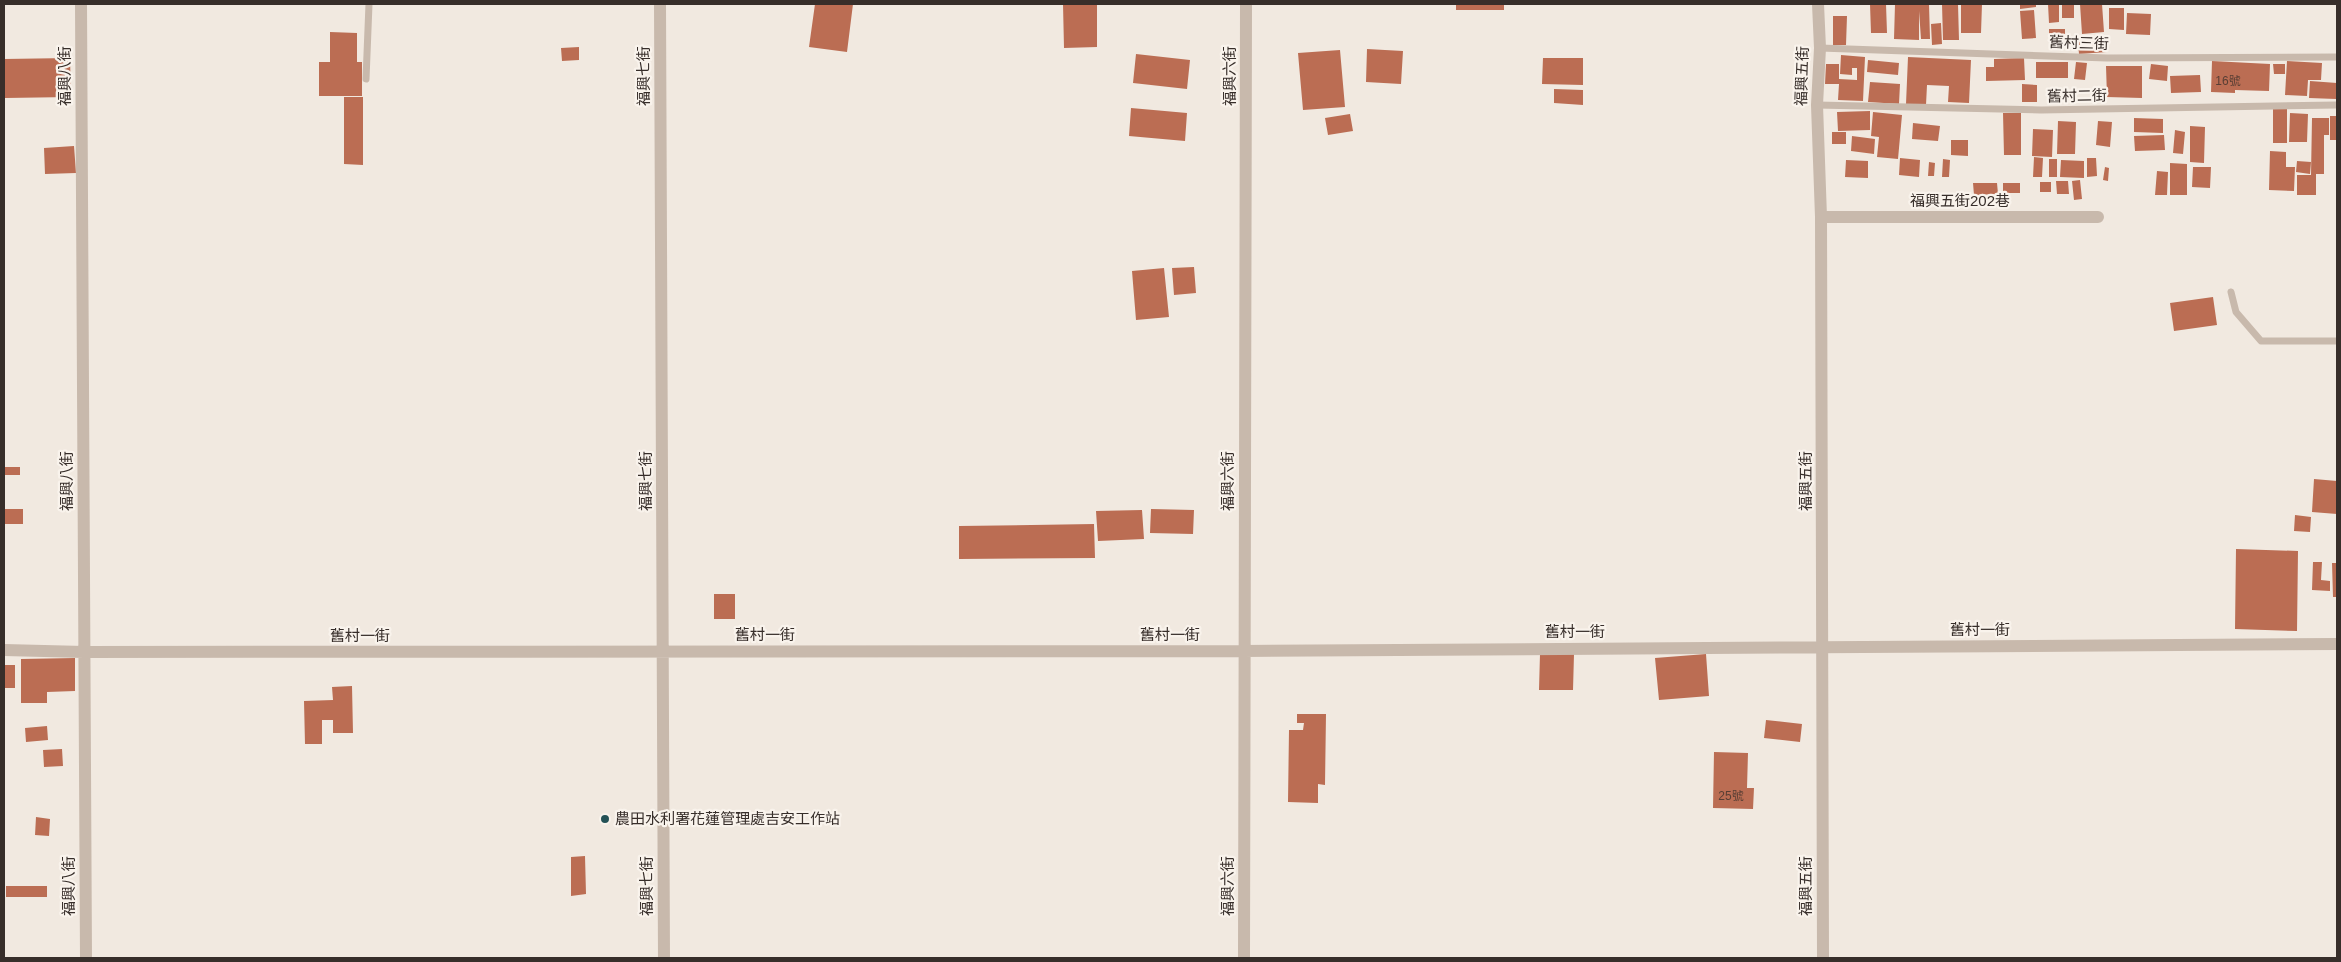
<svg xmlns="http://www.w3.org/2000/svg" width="2341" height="962" font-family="Arial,'Noto Sans TC',sans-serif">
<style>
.building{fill:#bb6d53}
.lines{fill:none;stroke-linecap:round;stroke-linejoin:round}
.service{stroke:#c8b9ac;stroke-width:7}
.minor{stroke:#c8b9ac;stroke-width:12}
.poi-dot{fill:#245155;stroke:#f9f3ec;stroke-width:2}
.labels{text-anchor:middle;stroke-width:4.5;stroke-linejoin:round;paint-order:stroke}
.number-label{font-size:12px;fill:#583e34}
.street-label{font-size:15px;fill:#372e2a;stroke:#f9f3ec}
.poi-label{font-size:15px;fill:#372e2a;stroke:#f9f3ec;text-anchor:start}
</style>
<rect width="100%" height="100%" fill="#f1e9e0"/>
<!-- building -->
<path class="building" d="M815 4H853L847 52 809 47Z
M1063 4H1097V47L1064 48Z
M1456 4H1504V10H1456Z
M1870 4H1886L1887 33H1871Z
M1895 4H1929L1930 39H1921L1919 11V40L1894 39Z
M1942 4H1958L1959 40H1943Z
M1961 4H1982L1981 33H1961Z
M2020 4H2036V7L2020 9Z
M2048 4H2059V22L2049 23Z
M2062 4H2074V18H2062Z
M2080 4H2102L2104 32 2082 34Z
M2109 8H2124V30L2109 29Z
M2034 10 2036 38 2022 39 2020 11Z
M2127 13 2151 14 2150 35 2126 34Z
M1833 16H1847L1846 45H1833Z
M1941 23 1942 44 1932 45 1931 24Z
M2049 29H2065V44H2049Z
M330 32 357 33V62H362V96H319V62H330Z
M2106 40 2107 52 2079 54 2078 42Z
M579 47V60L562 61 561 48Z
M1367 49 1403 51 1401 84 1366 82Z
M1340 50 1345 107 1303 110 1298 53Z
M1136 54 1190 60 1187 89 1133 83Z
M1841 55 1865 57 1863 101 1838 100 1839 84H1825L1826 64H1839V79L1857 80V68H1852V75L1840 74Z
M1908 57 1971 60 1969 103 1948 102 1949 86 1927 85 1926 105 1906 104Z
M70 58 71 97 5 98 4 59Z
M1543 58H1583V85L1542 84Z
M2024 58 2025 80 1986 81V67H1994V59Z
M1868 60 1899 63 1898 75 1867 72Z
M2212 61 2270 64 2269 91 2235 90V93L2211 92Z
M2287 61 2322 63 2321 80H2308L2307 96 2285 95Z
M2036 62H2068V78H2036Z
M2076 62 2087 63 2085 80 2074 79Z
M2151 64 2168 66 2167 81 2149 79Z
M2273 64H2285V74H2274Z
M2106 66H2142V98L2107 97Z
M2200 75 2201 92 2171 93 2170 76Z
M2310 81 2337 83 2336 99 2309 98Z
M1870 82 1900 84 1899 104 1868 102Z
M2022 84 2037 85V102H2022Z
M1554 89 1583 90V105L1554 103Z
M344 97H363V165L344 164Z
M1131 108 1187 113 1185 141 1129 136Z
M2273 109H2287V143H2273Z
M1870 111V130L1838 131 1837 112Z
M1873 112 1902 115 1898 159 1877 157 1879 137 1871 136Z
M2003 113H2021V155H2004Z
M2290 113 2308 114 2307 142H2289Z
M1350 114 1353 131 1328 135 1325 118Z
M2330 116H2337V140H2330Z
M2134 118 2163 119V133L2134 132Z
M2312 118H2329V135H2324V174H2316V195H2297V175H2311Z
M2058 121 2076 122 2075 154H2057Z
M2098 121 2112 122 2110 147 2096 145Z
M1913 123 1940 126 1938 141 1912 139Z
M2190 126 2205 127 2204 163 2190 162Z
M2033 129 2053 130 2052 157 2032 156Z
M2175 130 2185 132 2183 154 2173 153Z
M1832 132H1846V144H1832Z
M2164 135 2165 150 2135 151 2134 136Z
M1852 136 1875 139 1874 154 1851 151Z
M1951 140H1968V156L1951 155Z
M74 146 76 173 45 174 44 148Z
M2270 151 2286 152V167H2295L2294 191 2269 190Z
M2034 157 2043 158 2042 177H2033Z
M1900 158 1920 160 1919 177 1899 175Z
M2087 158H2096L2097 176 2087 177Z
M1943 159 1950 160 1949 177H1942Z
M2049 159H2057V177H2049Z
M1846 160 1868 161V178L1845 177Z
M2061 160 2084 161V178L2060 177Z
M2297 161 2311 162 2310 174 2296 172Z
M1929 162 1935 163 1934 176H1928Z
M2170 163 2187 164V195H2170Z
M2105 167 2109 168 2108 181 2103 180Z
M2193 167H2211L2210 188 2192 187Z
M2157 171 2168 172 2167 195H2155Z
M2080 180 2082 199 2074 200 2072 181Z
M2056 181H2068L2069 194H2057Z
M2040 182H2051V192H2040Z
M1973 183H1997L1998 194 1974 195Z
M2003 183H2020V193H2003Z
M1194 267 1196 293 1174 295 1172 268Z
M1164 268 1169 317 1136 320 1132 271Z
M2213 297 2217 325 2174 331 2170 303Z
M4 467H20V475H4Z
M2314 479 2337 481V514L2312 512Z
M4 509H23V524H4Z
M1151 509 1194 510 1193 534 1150 533Z
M1142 510 1144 539 1098 541 1096 511Z
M2295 515 2311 517 2310 532 2294 531Z
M1094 524 1095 558 959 559V526Z
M2236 549 2298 551 2297 631 2235 629Z
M2313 562H2322L2321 580 2330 581V591L2312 590Z
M2332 563H2337V597H2333Z
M714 594H735V619H714Z
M1540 654H1574L1573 690H1539Z
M1706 654 1709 696 1659 700 1655 658Z
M75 658V691L47 692V703H21V659Z
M4 665H15V688H4Z
M352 686 353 733H333V720H322V744H305L304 701 333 700 332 687Z
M1297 714H1326L1325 785 1318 784V803L1288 802 1289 730H1303L1304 723H1297Z
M1766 720 1802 724 1800 742 1764 738Z
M47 726 48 740 26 742 25 728Z
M62 749 63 766 44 767 43 750Z
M1714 752 1748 753 1747 788H1754L1753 809 1713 808Z
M36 817 50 819 49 836 35 835Z
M585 856 586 894 571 896V857Z
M6 886H47V897H6Z"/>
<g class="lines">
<!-- service -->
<path class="service" d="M1820 48 2107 58 2337 57
M366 79 369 4
M1817 105 2041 110 2337 105
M2231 292 2236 312 2261 341H2337"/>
<!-- minor -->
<path class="minor" d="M81 4 86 958
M660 4 664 958
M1818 4 1820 48 1817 105 1821 217 1823 958
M1821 217H2098
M4 650 84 652 1243 651 2337 644
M1244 958 1246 4"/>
</g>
<!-- markers -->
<circle class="poi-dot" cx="605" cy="819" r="5"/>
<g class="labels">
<!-- number labels -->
<g class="number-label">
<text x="2228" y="85">16號</text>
<text x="1731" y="800">25號</text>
</g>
<!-- street labels -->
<g class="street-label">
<text transform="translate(2079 43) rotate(2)" y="5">舊村三街</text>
<text transform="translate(65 76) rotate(-90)" y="5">福興八街</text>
<text transform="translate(644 76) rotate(-90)" y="5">福興七街</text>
<text transform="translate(1230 76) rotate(-90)" y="5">福興六街</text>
<text transform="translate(1802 76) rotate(-88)" y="5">福興五街</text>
<text transform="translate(2077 96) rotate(-1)" y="5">舊村二街</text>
<text x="1960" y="206">福興五街202巷</text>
<text transform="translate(67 481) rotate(-90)" y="5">福興八街</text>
<text transform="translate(646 481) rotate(-90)" y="5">福興七街</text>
<text transform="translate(1228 481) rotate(-90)" y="5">福興六街</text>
<text transform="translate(1806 481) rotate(-90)" y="5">福興五街</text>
<text x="1980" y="635">舊村一街</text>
<text x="1575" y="637">舊村一街</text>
<text x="765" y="640">舊村一街</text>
<text x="1170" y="640">舊村一街</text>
<text x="360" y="641">舊村一街</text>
<text transform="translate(69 886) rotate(-90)" y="5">福興八街</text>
<text transform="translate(647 886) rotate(-90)" y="5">福興七街</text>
<text transform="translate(1228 886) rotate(-90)" y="5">福興六街</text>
<text transform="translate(1806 886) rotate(-90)" y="5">福興五街</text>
</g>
<!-- poi labels -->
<g class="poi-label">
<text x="615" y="824">農田水利署花蓮管理處吉安工作站</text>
</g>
</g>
<!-- border -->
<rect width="2341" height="962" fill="none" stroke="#372e2a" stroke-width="10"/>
</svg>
